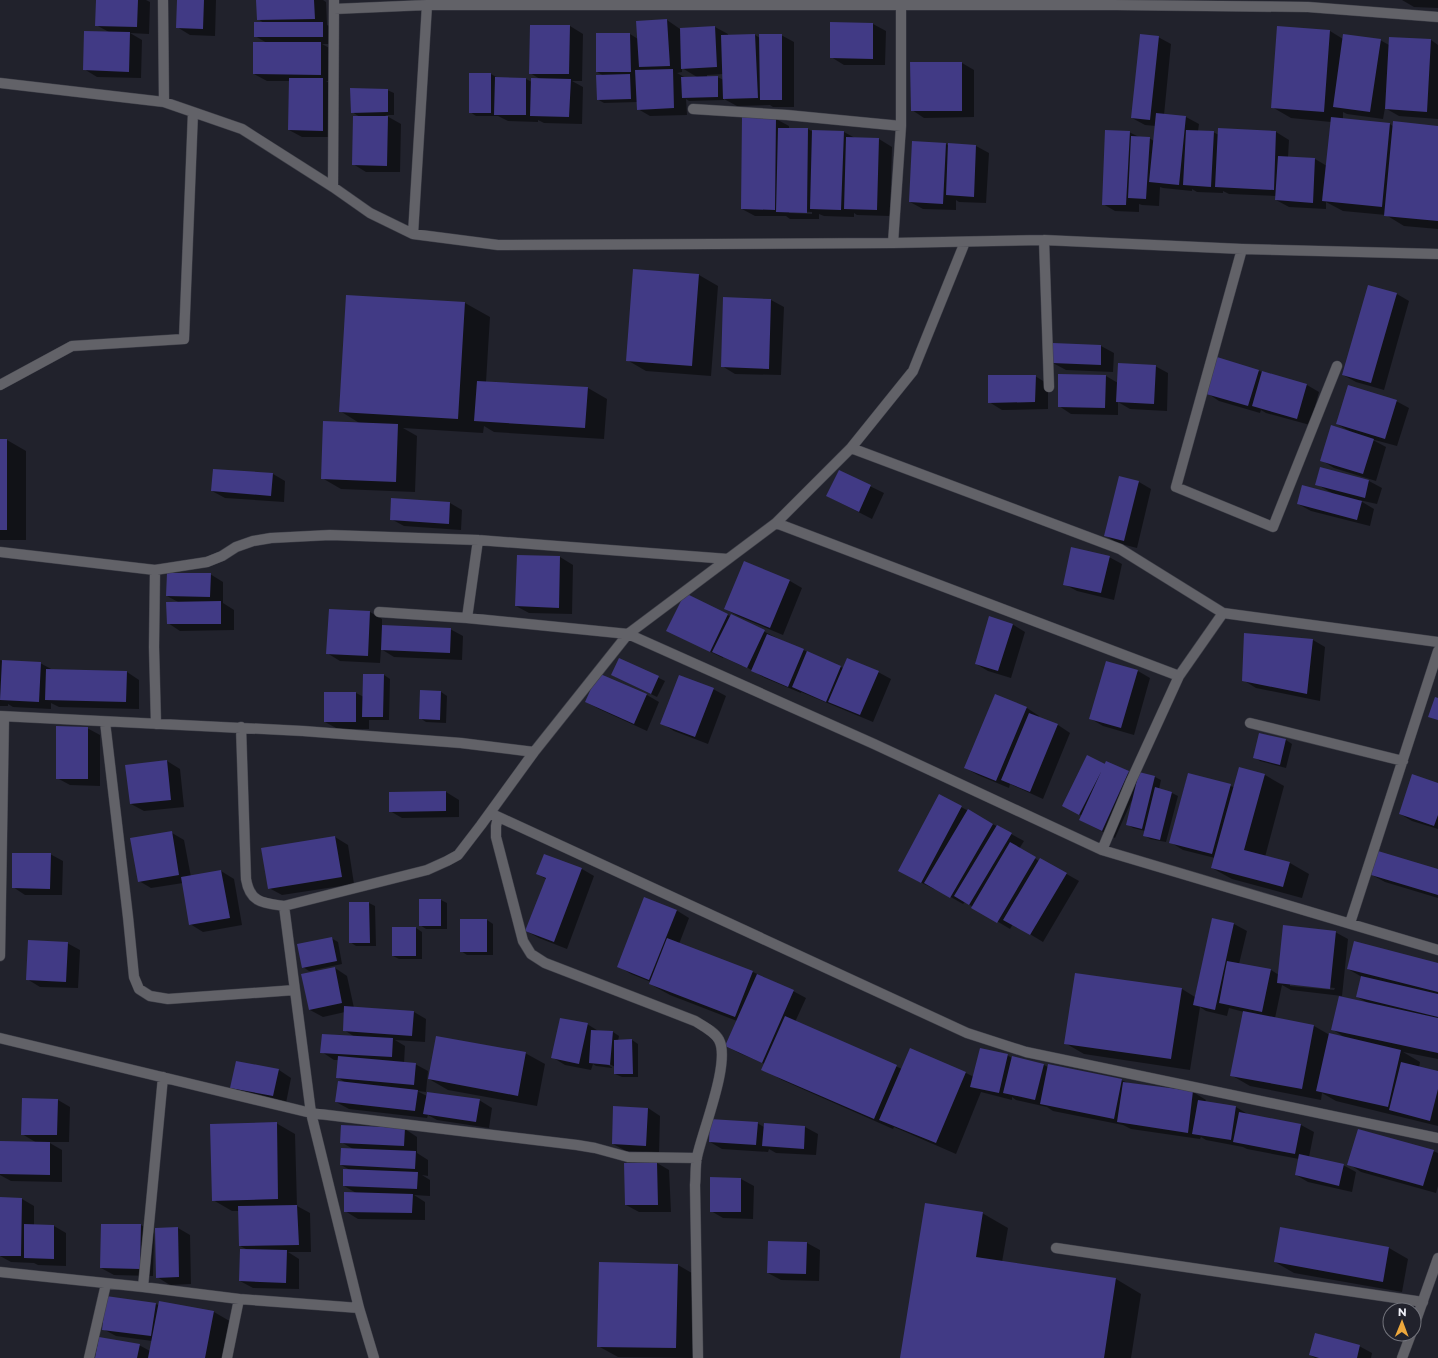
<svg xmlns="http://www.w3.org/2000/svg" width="1438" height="1358" font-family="Montserrat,sans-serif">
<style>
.shadow{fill:#0007;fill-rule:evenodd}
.building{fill:#413a85}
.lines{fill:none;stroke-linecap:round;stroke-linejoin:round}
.minor-casing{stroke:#3e3f48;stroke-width:11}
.tertiary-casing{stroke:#3e3f48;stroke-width:11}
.minor{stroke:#626268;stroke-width:10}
.tertiary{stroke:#626268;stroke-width:10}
</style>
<rect width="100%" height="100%" fill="#21222c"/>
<!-- shadow -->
<path class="shadow" d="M97 0H146L150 2 149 34 130 33 142 40 141 78 97 77 84 69 109 32 96 25Z
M178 0H216L215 36 190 35 177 27Z
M257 0H323L326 2 327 25 336 30V44H322L333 50 334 81H326L336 87 335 137H302L289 130 290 81H267L254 74 267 43 255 36 264 23 258 19Z
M1402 0H1438V8L1414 7Z
M667 20 680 29 715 27 728 34V36L755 35 760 38 781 35 794 42V107H773L770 105 737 106 724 99V100L689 101 686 99 687 115 650 116 638 109 637 102 604 103 597 99 604 76 597 72V34H630L638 39V22ZM682 68 697 77 686 78 677 73 682 72ZM723 74 724 80 717 77H707V75Z
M873 24 886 31 885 65H844L831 57Z
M570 26 583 34 582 81H572L583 87 582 124 544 123 538 120V122L508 121 498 116H476L470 112 491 74 498 78 526 79 532 82 540 79 530 73Z
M1330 31 1343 39 1380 40 1389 45 1431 40 1438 45V119L1399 116 1385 108 1383 119 1347 114 1343 112V120L1390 124 1394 127H1438V229L1404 226 1386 215 1343 211 1326 202V209L1289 207 1276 200V196L1229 194 1223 191V193L1197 192 1192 189V191L1163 188 1160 187 1159 206 1142 205 1139 204V212L1115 211 1103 204 1129 132 1139 137 1149 138 1154 141 1156 126 1145 125 1132 118 1158 37 1171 44 1164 115 1186 117 1199 124 1198 131 1213 132 1219 135V129L1276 132 1289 140 1288 157 1315 159 1327 166 1331 122 1291 118 1272 107Z
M962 63 974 70V117L924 118 912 110Z
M387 90 394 93V115H385L401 124 400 172H366L353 164 360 117 352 112Z
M776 119 789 126V129H808L813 132H844L855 138 879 139 892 147 890 216 857 215 854 213V217L824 216 819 214V219H790L786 216H755L742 209ZM789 211 812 212V214L789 213Z
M913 142 946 144 949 146V145L976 146 989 153 986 203 959 202 956 200V210L923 209 910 202Z
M634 271 699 275 718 286 711 376 646 371 627 360Z
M1397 294 1409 301 1384 390 1356 382 1343 375Z
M347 296 465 303 490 317 486 382 588 388 607 399 604 439 494 432 484 426 483 433 403 428 417 436 415 492 341 489 322 478 361 424 340 411Z
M771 300 784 307 781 375 735 374 722 366Z
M1054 344 1101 346 1114 353 1113 372 1066 370 1053 363Z
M1155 366 1168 373 1167 411 1130 409 1118 402V415L1071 414 1059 406 1106 376 1118 383Z
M1259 371 1307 385 1319 392 1310 425 1266 413 1261 410 1260 413 1219 401 1207 393Z
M1035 376 1048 384V409L1002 410 989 402Z
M1396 401 1409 408 1397 446 1371 439 1386 447 1376 481 1334 468 1321 460 1351 432 1337 424Z
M0 440H7L26 451V540H0Z
M1320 468 1369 481 1382 488 1377 504 1359 500 1374 509 1370 526 1311 511 1298 504 1332 493 1316 484Z
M839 471 884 493 872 519 827 496Z
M273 474 285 481 284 502 225 498 212 491Z
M1139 482 1151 489 1137 548 1117 543 1105 535Z
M450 503 462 510 461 530 404 526 391 519Z
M518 556 560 557 573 565 572 614 529 613 516 606Z
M1109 557 1122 564 1114 600 1077 591 1064 584Z
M745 562 790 581 802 588 783 635 738 616 725 609Z
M210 574 223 582V603L234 610V630L180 631 168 623 180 603 167 596Z
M370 612 382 619V626L450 629 463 636 462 660 394 657 381 649 380 663 340 661 327 653Z
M727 615 730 616 731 615 777 638 843 668 878 672 891 679 873 722 801 692V693L765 678 743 665 742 666 723 657V658L668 631Z
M1012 624 1025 632 1011 678 988 671 976 664Z
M1313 640 1325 647 1320 701 1256 688 1243 680Z
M620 659 665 681 657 697 612 675Z
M0 660 3 661 40 663 53 670 127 672 139 680V709L59 707 51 703V709L13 707 8 704V706H0Z
M1138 671 1150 678 1134 735 1103 726 1091 719Z
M384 675 390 679 389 720H369V729H338L325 722V693H356L364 697Z
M713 689 726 696 708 744 674 731 661 723Z
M421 691 441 692 447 696 446 723 426 722 420 718Z
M647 695 659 702 647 731 599 709 586 702Z
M995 695 1027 708 1039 716 1038 718 1058 725 1070 733 1043 799 1010 784 1009 788 978 775 965 768Z
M87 728 100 735V786L70 785 57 778Z
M1260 734 1286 740 1292 744 1286 768 1260 761 1254 757Z
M167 761 180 769 184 807 144 811 131 804Z
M1107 762 1138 778 1140 773 1155 777 1161 780 1159 789 1172 793 1178 796 1166 842 1150 839 1144 835 1145 831 1133 828 1127 824 1133 801 1132 800 1115 838 1080 820 1082 816 1063 805 1106 765Z
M1188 774 1234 787 1265 775 1284 786 1265 857 1290 863 1309 874 1302 898 1232 879 1212 868 1215 858 1183 850 1170 842Z
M1438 785V829L1412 821 1400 814Z
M446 792 459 800V817L402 818 390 811V793Z
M961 807 1024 841 1019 849 1039 861 1040 859 1079 881 1043 942 1013 924 1010 929 965 902 963 904 935 888 934 889 912 878Z
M172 833 184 840 191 877 221 871 234 879 242 925 203 932 190 924 183 883 151 888 139 881Z
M335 837 348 845 354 884 282 895 269 888Z
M50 854 63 861 62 895H25L13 887Z
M544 855 582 869 594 876 567 949 539 938 526 931 546 879 537 874Z
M1438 870V898L1385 882 1372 875Z
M441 900 447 903V929H426L420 925Z
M350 903H369L375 906 376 946H356L350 942Z
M676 910 689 918 679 944 753 972 793 991 806 998 795 1022 902 1069 966 1073 974 1077 1007 1055 1012 1058 1044 1065 1048 1067 1121 1080 1128 1083 1193 1092 1206 1100 1205 1102 1236 1107 1249 1115 1301 1125 1314 1132 1309 1157 1343 1165 1356 1172 1352 1192 1308 1182 1296 1175 1299 1159 1247 1149 1243 1147 1206 1140 1201 1137 1200 1139 1131 1129 1123 1125 1053 1111 1047 1107 1016 1100 1012 1097V1100L981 1092 956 1154 894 1127 893 1129 782 1080 763 1069 765 1064 739 1053 726 1046 737 1021 670 995 650 984 651 982 631 974 618 966Z
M1213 919 1234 924 1247 931 1239 964 1271 970 1279 975 1335 932 1348 939 1342 996 1291 990 1282 985 1275 1018 1314 1026 1328 1034 1347 1039 1332 1029 1368 1003 1357 997 1362 977 1348 969 1438 964V1059L1403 1052 1420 1062 1419 1068 1438 1072V1126L1336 1101 1322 1093 1321 1100 1250 1086 1231 1075 1244 1012 1229 1008 1227 1016 1206 1011 1200 1007 1190 1070 1084 1054 1065 1043 1182 989 1195 997ZM1290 984 1335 988 1334 990 1290 986Z
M487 920 493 924V955H467L461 951Z
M416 928 422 932V959H399L393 956Z
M331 938 338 942 342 964 309 971 303 967Z
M67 943 80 950 78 988 40 987 27 979Z
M335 968 347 976 354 1008 414 1012 426 1019 425 1042 395 1040 405 1046 404 1063 415 1064 428 1071 426 1092 417 1091 427 1096 479 1100 492 1108 489 1128 437 1120 428 1115 427 1118 349 1109 336 1102 346 1083 337 1077 339 1060H334L322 1052 355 1037 344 1030 345 1012 323 1017 310 1010 303 975Z
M587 1024 600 1032H613L619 1036 618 1041 632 1040 638 1044V1077H622L615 1074V1067L606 1062 605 1063 613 1068 596 1066 593 1064 591 1070 565 1065 552 1057Z
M525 1053 545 1064 537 1106 448 1090 429 1079Z
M279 1070 291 1078 286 1103 244 1095 232 1087Z
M58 1100 70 1107 69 1142H48L62 1150V1182L11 1181 0 1175V1142L37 1143 22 1134Z
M648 1108 660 1116 659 1153 626 1151 613 1144Z
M276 1123 295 1134 297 1206 310 1213 311 1252H288L299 1259V1289L253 1288 240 1281 248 1250 240 1246 239 1211H232L213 1200Z
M757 1123 764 1127V1124L805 1127 818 1134 816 1155 776 1153 769 1149 768 1152 722 1149 710 1142Z
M405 1129 417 1137V1153L428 1160V1176L422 1175 430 1180V1196L414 1195 425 1202V1220L358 1219 345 1211 358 1194 344 1186 350 1170 341 1165 353 1149 341 1142Z
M1433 1151 1438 1153V1186L1436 1193 1361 1172 1349 1164Z
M657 1163 669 1170 671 1212H639L626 1205Z
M741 1179 754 1186 753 1219 723 1218 711 1211Z
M0 1198 22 1199 34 1206V1225L54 1226 66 1233V1266L38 1265 34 1263 11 1262 0 1256Z
M982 1213 1008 1228 1002 1262 1116 1279 1141 1294 1131 1358H901Z
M141 1225 154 1233 153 1276 114 1275 101 1268Z
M178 1228 190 1235 191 1284 170 1285 157 1277Z
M769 1242 807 1243 820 1250 819 1281 781 1280 768 1273Z
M1389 1248 1408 1259 1402 1292 1294 1273 1275 1262Z
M678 1265 697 1276 695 1358 618 1357 598 1346Z
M159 1302 214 1312 233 1323 226 1358H96L139 1345 150 1351 152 1341 116 1336 103 1329 155 1304 159 1305Z
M1359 1346 1372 1353 1371 1358H1315L1310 1355Z"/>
<!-- building -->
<path class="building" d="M96 0H138L137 27 95 26Z
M177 0H204L203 29 176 28Z
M256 0H314L315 19 257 20Z
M667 19 670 66 639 67 636 21Z
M254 22H323V37H254Z
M830 22 873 23V59L830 58Z
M530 25H570L569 74H529Z
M715 26 717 67 681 69 680 28Z
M1277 26 1330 30 1324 112 1271 108Z
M84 31 130 32 129 72 83 70Z
M596 33H630L631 72H596Z
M755 34 758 98 723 99 721 35Z
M759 34H782V100H760Z
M1140 34 1159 36 1150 120 1131 118Z
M1343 34 1381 39 1370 112 1333 107Z
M1389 37 1431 39 1427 112 1385 109Z
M253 42H321V75L253 74Z
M910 62H962V111H911Z
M673 69 674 108 637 110 635 70Z
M469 73H491V113H469Z
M630 74 631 99 597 100 596 75Z
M718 76V97L682 98 681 77Z
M495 77 526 78V115H494Z
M289 78H323V131L288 130Z
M531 78 571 79 569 117 530 116Z
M350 88 388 89V112L351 113Z
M1156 113 1186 116 1179 185 1149 182Z
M353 116H388L387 166 352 165Z
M742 117 776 118 775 210 741 209Z
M1331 117 1390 123 1382 207 1322 201Z
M1393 121 1438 126V221L1384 216Z
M778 128H808L807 213 776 212Z
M1218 128 1276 131 1274 190 1215 187Z
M812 130 844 131 841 210 810 209Z
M1105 130 1130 131 1126 205H1102Z
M1186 130 1214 131 1211 187 1183 185Z
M1131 136 1150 137 1146 199 1128 198Z
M846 137 879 138 877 210 844 209Z
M912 141 946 143 943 204 909 202Z
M948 143 976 145 974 197 946 195Z
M1278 156 1315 158 1313 203 1275 200Z
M633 269 699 274 692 366 626 361Z
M1368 285 1397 293 1371 383 1342 375Z
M346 295 465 302 458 419 339 412Z
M723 297 771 299 769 369 721 367Z
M1053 343 1101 345V365L1052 363Z
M1217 357 1259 370 1248 406 1206 394Z
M1118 363 1156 365 1154 404 1116 402Z
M1262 371 1307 384 1297 419 1252 406Z
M1058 374 1106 375 1105 408 1058 407Z
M988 375H1036L1035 402 988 403Z
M477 381 588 387 585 428 474 421Z
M1348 385 1397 400 1385 439 1336 424Z
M323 421 398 424 396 482 321 479Z
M1331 425 1374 439 1363 474 1320 461Z
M0 439H7V530H0Z
M1320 467 1369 480 1365 498 1315 485Z
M213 469 273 473 271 496 211 491Z
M839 470 871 485 859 512 826 496Z
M1119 476 1139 481 1124 541 1104 536Z
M1302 485 1362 501 1357 520 1297 504Z
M391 498 450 502 449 524 390 520Z
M1071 547 1110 556 1101 593 1063 585Z
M517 555 560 556 559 608 515 606Z
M744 561 790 580 770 628 724 609Z
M167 573H211L210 597 166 596Z
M685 593 728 614 710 652 666 631Z
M221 601V624H167L166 602Z
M329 609 370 611 368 656 326 654Z
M731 614 765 630 747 668 712 652Z
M989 616 1013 624 998 671 975 664Z
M382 625 451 628 450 653 381 650Z
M1244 633 1313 639 1307 694 1242 681Z
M767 634 804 649 788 687 751 671Z
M807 651 841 666 826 702 792 687Z
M619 658 659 676 651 694 611 675Z
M847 658 879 671 860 715 828 702Z
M2 660 41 662 39 702 0 700Z
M1106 661 1138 670 1121 728 1089 719Z
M46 669 127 671 126 702 45 700Z
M598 673 647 694 634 724 585 702Z
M363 674H384L383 717H362Z
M679 675 714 688 695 737 660 724Z
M420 690 441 691 440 720 419 719Z
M324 692H356V722H324Z
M995 694 1027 707 996 781 964 768Z
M1435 697 1438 698V720L1428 717Z
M1029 713 1058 724 1030 792 1001 780Z
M56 726 88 727V779H56Z
M1259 733 1286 739 1280 765 1253 758Z
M1087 755 1105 764 1079 815 1062 806Z
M167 760 171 800 130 804 125 765Z
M1106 761 1129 771 1102 831 1079 820Z
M1239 767 1265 774 1244 850 1290 862 1283 887 1211 868Z
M1139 772 1155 776 1142 829 1126 825Z
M1188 773 1231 784 1212 854 1169 843Z
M1412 774 1438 783V815L1434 826 1399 814Z
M1155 787 1172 792 1160 840 1143 836Z
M446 791V811L389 812V792Z
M939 794 962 806 921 883 898 871Z
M968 809 993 824 950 898 924 883Z
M997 825 1012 833 969 905 954 896Z
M172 831 179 875 138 882 130 838Z
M335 836 342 877 268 889 261 848Z
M1010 842 1036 857 997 923 971 908Z
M1378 851 1438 869V895L1371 875Z
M12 853H51L50 889 12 888Z
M544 854 582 868 554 942 525 931 546 878 536 874Z
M1040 858 1067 873 1030 935 1003 920Z
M221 870 230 918 189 925 181 877Z
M644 897 677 910 649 980 617 967Z
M419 899H441V926H419Z
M349 902H369L370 943H349Z
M1212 918 1234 923 1215 1010 1193 1005Z
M460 919H487V952H460Z
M1283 925 1336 931 1330 989 1277 983Z
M392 927H416V956H392Z
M332 937 337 961 302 968 297 944Z
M667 938 753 971 735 1017 649 984Z
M28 940 68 942 66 982 26 980Z
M1354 941 1438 963V992L1347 969Z
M1227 961 1271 969 1262 1012 1219 1003Z
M335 967 342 1003 309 1010 301 974Z
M1075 973 1182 988 1171 1059 1064 1044Z
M757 974 794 990 762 1063 725 1046Z
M1361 976 1438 994V1017L1356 997Z
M1339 996 1438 1018V1053L1331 1030Z
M344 1006 414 1011 412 1036 343 1031Z
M1243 1011 1314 1025 1302 1089 1230 1076Z
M785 1016 897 1065 874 1119 761 1070Z
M560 1018 588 1023 579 1064 551 1058Z
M591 1030 613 1031 610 1065 589 1063Z
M1329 1033 1401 1050 1388 1107 1316 1091Z
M322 1034 393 1038 392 1057 320 1053Z
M436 1036 526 1052 518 1096 428 1079Z
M632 1039 633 1074H614V1040Z
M910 1048 966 1072 936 1143 879 1120Z
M980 1048 1008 1054 999 1093 970 1087Z
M338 1056 416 1063 414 1085 336 1078Z
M1012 1056 1044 1064 1035 1100 1003 1093Z
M236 1061 279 1069 273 1096 230 1088Z
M1401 1062 1438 1071V1089L1430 1121 1389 1110Z
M1048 1064 1122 1079 1114 1119 1040 1104Z
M338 1081 418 1090 415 1111 335 1102Z
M1123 1082 1193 1091 1188 1133 1117 1122Z
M427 1092 480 1099 476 1122 423 1114Z
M22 1098 58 1099 57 1135H21Z
M1198 1100 1236 1106 1231 1140 1192 1134Z
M613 1106 648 1108 646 1146 612 1144Z
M1239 1112 1301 1124 1295 1154 1233 1142Z
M710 1119 758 1122 756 1145 709 1142Z
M277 1122 278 1199 212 1201 210 1124Z
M764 1123 805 1126 804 1149 762 1146Z
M341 1125 405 1128 404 1146 340 1143Z
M1358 1129 1434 1150 1423 1186 1347 1165Z
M0 1141 50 1142V1175L0 1174Z
M341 1148 416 1151 415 1169 340 1165Z
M1299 1154 1344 1164 1339 1186 1295 1175Z
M657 1162 658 1205H625L624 1163Z
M343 1169 418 1172 417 1189 343 1186Z
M710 1177 741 1178V1212H710Z
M344 1192 413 1194 412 1213 344 1212Z
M0 1197 22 1198 21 1256H0Z
M925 1203 983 1212 976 1257 1116 1278 1104 1358H900Z
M297 1205 299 1245 239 1246 238 1206Z
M24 1224 54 1225V1259L24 1258Z
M101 1224H141L140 1269 100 1268Z
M178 1227 179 1277 156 1278 155 1228Z
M1280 1227 1389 1247 1383 1282 1274 1262Z
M768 1241 807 1242 806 1274 767 1273Z
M240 1249 287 1250 286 1283 239 1281Z
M599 1262 678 1264 676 1348 597 1347Z
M106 1296 156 1303 151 1336 102 1330Z
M159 1301 214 1311 205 1358H148Z
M1315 1333 1360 1345 1357 1358H1319L1309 1355Z
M99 1337 140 1344 137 1358H95Z"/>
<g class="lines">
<defs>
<path id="minor" d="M163 0 164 102
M334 9 427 5H1116L1308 7 1438 17
M0 83 164 102 242 129 333 187 370 213 413 234 498 245 893 243 1044 240 1242 249 1438 254
M693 109 787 115 901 126
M333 187 334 0
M413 234 427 5
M1044 240 1049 387
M893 243 901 126V0
M1242 249 1176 487 1273 527 1337 366
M0 385 72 346 184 339 193 112
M851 448 1120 549 1223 613 1438 642
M776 523 1179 676
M0 552 155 570 154 647 156 724
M155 570 207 562 222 556 236 547 253 541 271 538 330 535 478 540 728 559
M379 612 467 618 628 634 874 744 1102 850 1438 950
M467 618 478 540
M0 716 303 731 461 743 534 752
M105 722 128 917 134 977 139 989 150 996 168 999 295 990
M1250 723 1403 761
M241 727 246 879C250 903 263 903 284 906L427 870 447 861 458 855 481 825 534 752 628 634 776 523 851 448 913 371 965 242
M490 813 967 1033 1026 1052 1438 1138
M498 817 496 826V837L523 941 531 954 545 963 695 1021C703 1026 715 1032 719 1040 731 1062 702 1132 697 1157 695 1166 696 1176 695 1185L698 1358
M1102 850 1131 781 1179 676 1223 613
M284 906 311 1113 359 1308 374 1358
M1350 923 1438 651
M0 956 4 717
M0 1038 311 1113 577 1145 595 1148 628 1157 697 1158
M1056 1248 1423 1302
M0 1272 143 1287 239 1299 359 1308
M143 1287 163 1077
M89 1358 106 1284
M227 1358 239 1299"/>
<path id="tertiary" d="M1414 1326 1438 1258
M1402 1358 1411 1334"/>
</defs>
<!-- minor casing -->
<use href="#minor" class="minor-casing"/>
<!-- tertiary casing -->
<use href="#tertiary" class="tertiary-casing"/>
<!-- minor -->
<use href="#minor" class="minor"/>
<!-- tertiary -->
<use href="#tertiary" class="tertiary"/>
</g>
<!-- north arrow -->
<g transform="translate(1402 1322) rotate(1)"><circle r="19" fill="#21222c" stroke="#73747c"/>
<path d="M0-3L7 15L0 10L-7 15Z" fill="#eea83c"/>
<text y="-6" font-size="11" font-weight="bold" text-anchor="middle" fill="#edeef5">N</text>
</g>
</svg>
